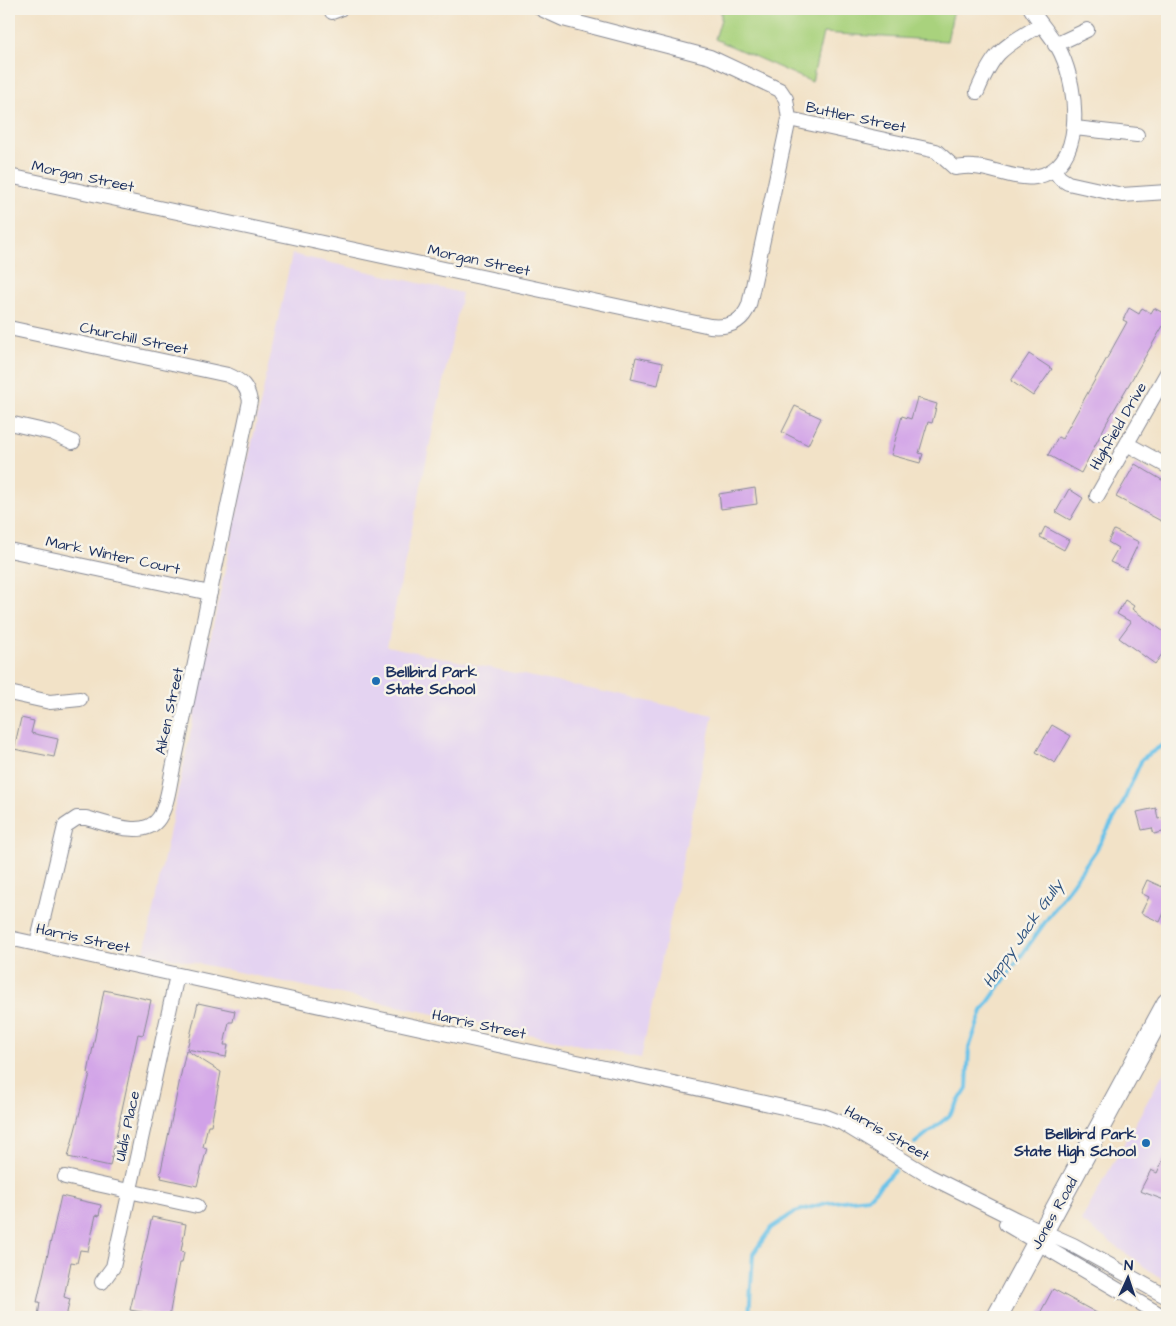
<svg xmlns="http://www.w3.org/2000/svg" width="1176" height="1326" font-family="'Architects Daughter',sans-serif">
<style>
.built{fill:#e4d3f1}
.green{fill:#a9d27d;stroke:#62806e}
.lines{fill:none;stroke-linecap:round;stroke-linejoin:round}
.stream{stroke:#6bc3e9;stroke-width:4}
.building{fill:#d1a2e8}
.street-casing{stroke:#868892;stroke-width:16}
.secondary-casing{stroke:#868892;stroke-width:22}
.street{stroke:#fff;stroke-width:14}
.secondary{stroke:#fff;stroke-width:20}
.poi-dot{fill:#1f6fb2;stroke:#f7f3e8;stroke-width:2}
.labels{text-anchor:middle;stroke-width:5;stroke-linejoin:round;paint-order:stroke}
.street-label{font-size:15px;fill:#1b2f5e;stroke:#f7f3e8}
.poi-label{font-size:15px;font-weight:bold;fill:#1b2f5e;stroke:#f7f3e8;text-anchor:start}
.water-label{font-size:16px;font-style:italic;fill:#2f5481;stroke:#f7f3e8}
</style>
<rect width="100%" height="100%" fill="#f7f3e8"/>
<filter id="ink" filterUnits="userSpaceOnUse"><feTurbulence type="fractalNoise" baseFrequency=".02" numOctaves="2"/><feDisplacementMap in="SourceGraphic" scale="10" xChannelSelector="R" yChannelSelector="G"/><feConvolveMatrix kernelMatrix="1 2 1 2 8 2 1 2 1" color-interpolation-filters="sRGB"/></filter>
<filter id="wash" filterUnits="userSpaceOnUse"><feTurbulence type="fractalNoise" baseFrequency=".0096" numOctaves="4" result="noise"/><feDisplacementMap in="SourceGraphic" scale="20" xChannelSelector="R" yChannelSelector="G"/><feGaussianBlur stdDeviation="1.12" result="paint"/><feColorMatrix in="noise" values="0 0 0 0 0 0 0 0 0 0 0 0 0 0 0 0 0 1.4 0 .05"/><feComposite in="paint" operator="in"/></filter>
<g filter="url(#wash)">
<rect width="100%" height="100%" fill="#f2e2c7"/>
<!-- built -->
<path class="built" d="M292 254 462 293 387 646 713 715 641 1058 144 952Z
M1167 1066V1283L1081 1221Z"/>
<!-- green -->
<path class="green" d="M721 9H954L947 41 823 33 812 82 715 39 721 19Z"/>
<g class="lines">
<!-- stream -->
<path class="stream" d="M915 1143 949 1116 967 1088 969 1048 982 1011 1096 850 1122 805 1142 759 1167 742
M749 1317 753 1254 771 1228 795 1212 826 1203 868 1198 895 1170"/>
</g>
<g id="blocks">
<!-- building -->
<path class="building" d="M1129 308 1139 314 1142 308 1151 313 1154 308 1167 315V319L1107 422 1081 473 1048 455 1058 437 1062 439 1127 322 1123 320Z
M1029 354 1052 369 1033 396 1011 381Z
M636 357 663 363 658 385 631 379Z
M917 398 937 404 932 423 928 422 919 453 923 454 920 463 891 455 902 416 911 419Z
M795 406 821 418 808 445 782 432Z
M1135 464 1167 483V514L1163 522 1116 497Z
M755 488 757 504 721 509 719 494Z
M1069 489 1083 498 1070 520 1056 512Z
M1045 527 1069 540 1064 550 1040 537Z
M1114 530 1139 542 1126 569 1110 562 1118 548 1108 542Z
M1125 600 1134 606 1132 609 1167 634V647L1155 664 1119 638 1131 622 1117 614Z
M21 718 34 721 31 733 58 739 54 757 14 749Z
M1052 725 1071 736 1055 763 1036 752Z
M1156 808 1158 819 1167 817V831L1154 834 1152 828 1142 830 1137 812Z
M1147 880 1167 889V906L1160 922 1141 913 1149 897 1141 893Z
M104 990 151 1000 143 1035 138 1034 110 1166 68 1157 90 1074 88 1073Z
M198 1003 235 1011 233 1022H229L224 1045H228L226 1057 187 1049Z
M186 1050 221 1072 211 1125H208L203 1147 207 1148 197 1186 161 1178 162 1175H160Z
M1167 1151V1201L1140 1191 1151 1170 1157 1173Z
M61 1196 101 1205 99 1216 96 1215 88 1251 80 1250 77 1263 71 1262 64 1297 70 1299 66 1317H38L40 1302H37Z
M152 1217 186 1224 181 1251 184 1252 182 1263H179L169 1317 130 1310Z
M1053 1289 1104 1317H1038Z"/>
</g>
</g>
<g filter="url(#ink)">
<use href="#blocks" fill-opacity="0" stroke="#868892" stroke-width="1"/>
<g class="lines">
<defs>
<path id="street" d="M541 9 563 19 710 57 780 90 786 99 789 119 936 151 955 168C962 167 968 166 974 167 994 168 1015 180 1035 177 1087 168 1078 89 1061 53 1054 38 1040 24 1031 9
M332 12 340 9
M1055 45 1087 30
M977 92C995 49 1003 48 1040 25
M1075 128 1137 135
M1054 170 1060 178 1068 183 1122 195 1167 192
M9 176 710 326C728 328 742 323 749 305L789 119
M9 328 228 375C242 381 247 386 250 401L172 773C169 787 167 806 159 818 145 840 106 823 86 818H77L65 826 37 944
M9 423 53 433 73 442
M1127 444 1167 466
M1097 496 1167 373
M9 550 210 593
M9 693 50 702 80 699
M9 938 824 1116 842 1123 929 1176 1017 1220 1073 1245 1167 1297
M65 1177 197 1206
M1006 1224 1164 1317
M102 1282 113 1267 177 975"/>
<path id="secondary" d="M997 1317 1167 1003"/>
</defs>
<!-- street casing -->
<use href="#street" class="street-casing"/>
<!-- secondary casing -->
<use href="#secondary" class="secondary-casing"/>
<!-- street -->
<use href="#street" class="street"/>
<!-- secondary -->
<use href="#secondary" class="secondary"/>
</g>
</g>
<!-- markers -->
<g class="poi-dot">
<circle cx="376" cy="681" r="5"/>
<circle cx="1146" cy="1143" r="5"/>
</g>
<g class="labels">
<!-- street labels -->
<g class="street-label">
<text transform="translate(856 117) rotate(12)" y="5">Buttler Street</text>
<text transform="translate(83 176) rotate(12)" y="5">Morgan Street</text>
<text transform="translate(479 260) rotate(12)" y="5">Morgan Street</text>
<text transform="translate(134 338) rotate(12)" y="5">Churchill Street</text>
<text transform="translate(1118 426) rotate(-60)" y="5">Highfield Drive</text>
<text transform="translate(113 555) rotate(12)" y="5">Mark Winter Court</text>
<text transform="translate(169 711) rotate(-78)" y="5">Aiken Street</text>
<text transform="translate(83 938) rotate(12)" y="5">Harris Street</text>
<text transform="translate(479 1024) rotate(12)" y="5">Harris Street</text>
<text transform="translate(127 1126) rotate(-78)" y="5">Uldis Place</text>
<text transform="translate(887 1133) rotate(30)" y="5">Harris Street</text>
<text transform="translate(1054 1213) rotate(-61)" y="5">Jones Road</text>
</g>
<!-- poi labels -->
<g class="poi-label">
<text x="386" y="677">Bellbird Park<tspan x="386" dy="17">State School</tspan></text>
<text x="1136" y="1139" text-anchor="end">Bellbird Park<tspan x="1136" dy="17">State High School</tspan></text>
</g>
<!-- water labels -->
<g class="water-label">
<text transform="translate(1022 933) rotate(-55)" y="6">Happy Jack Gully</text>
</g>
</g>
<!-- margin -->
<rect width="1176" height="1326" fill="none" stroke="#f7f3e8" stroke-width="30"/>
<!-- north arrow -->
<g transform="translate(1128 1278) rotate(3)" stroke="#f7f3e8" stroke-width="4" paint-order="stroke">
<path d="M0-4L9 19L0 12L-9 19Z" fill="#1b2f5e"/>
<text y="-8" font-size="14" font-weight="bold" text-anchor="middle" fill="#1b2f5e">N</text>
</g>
</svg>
